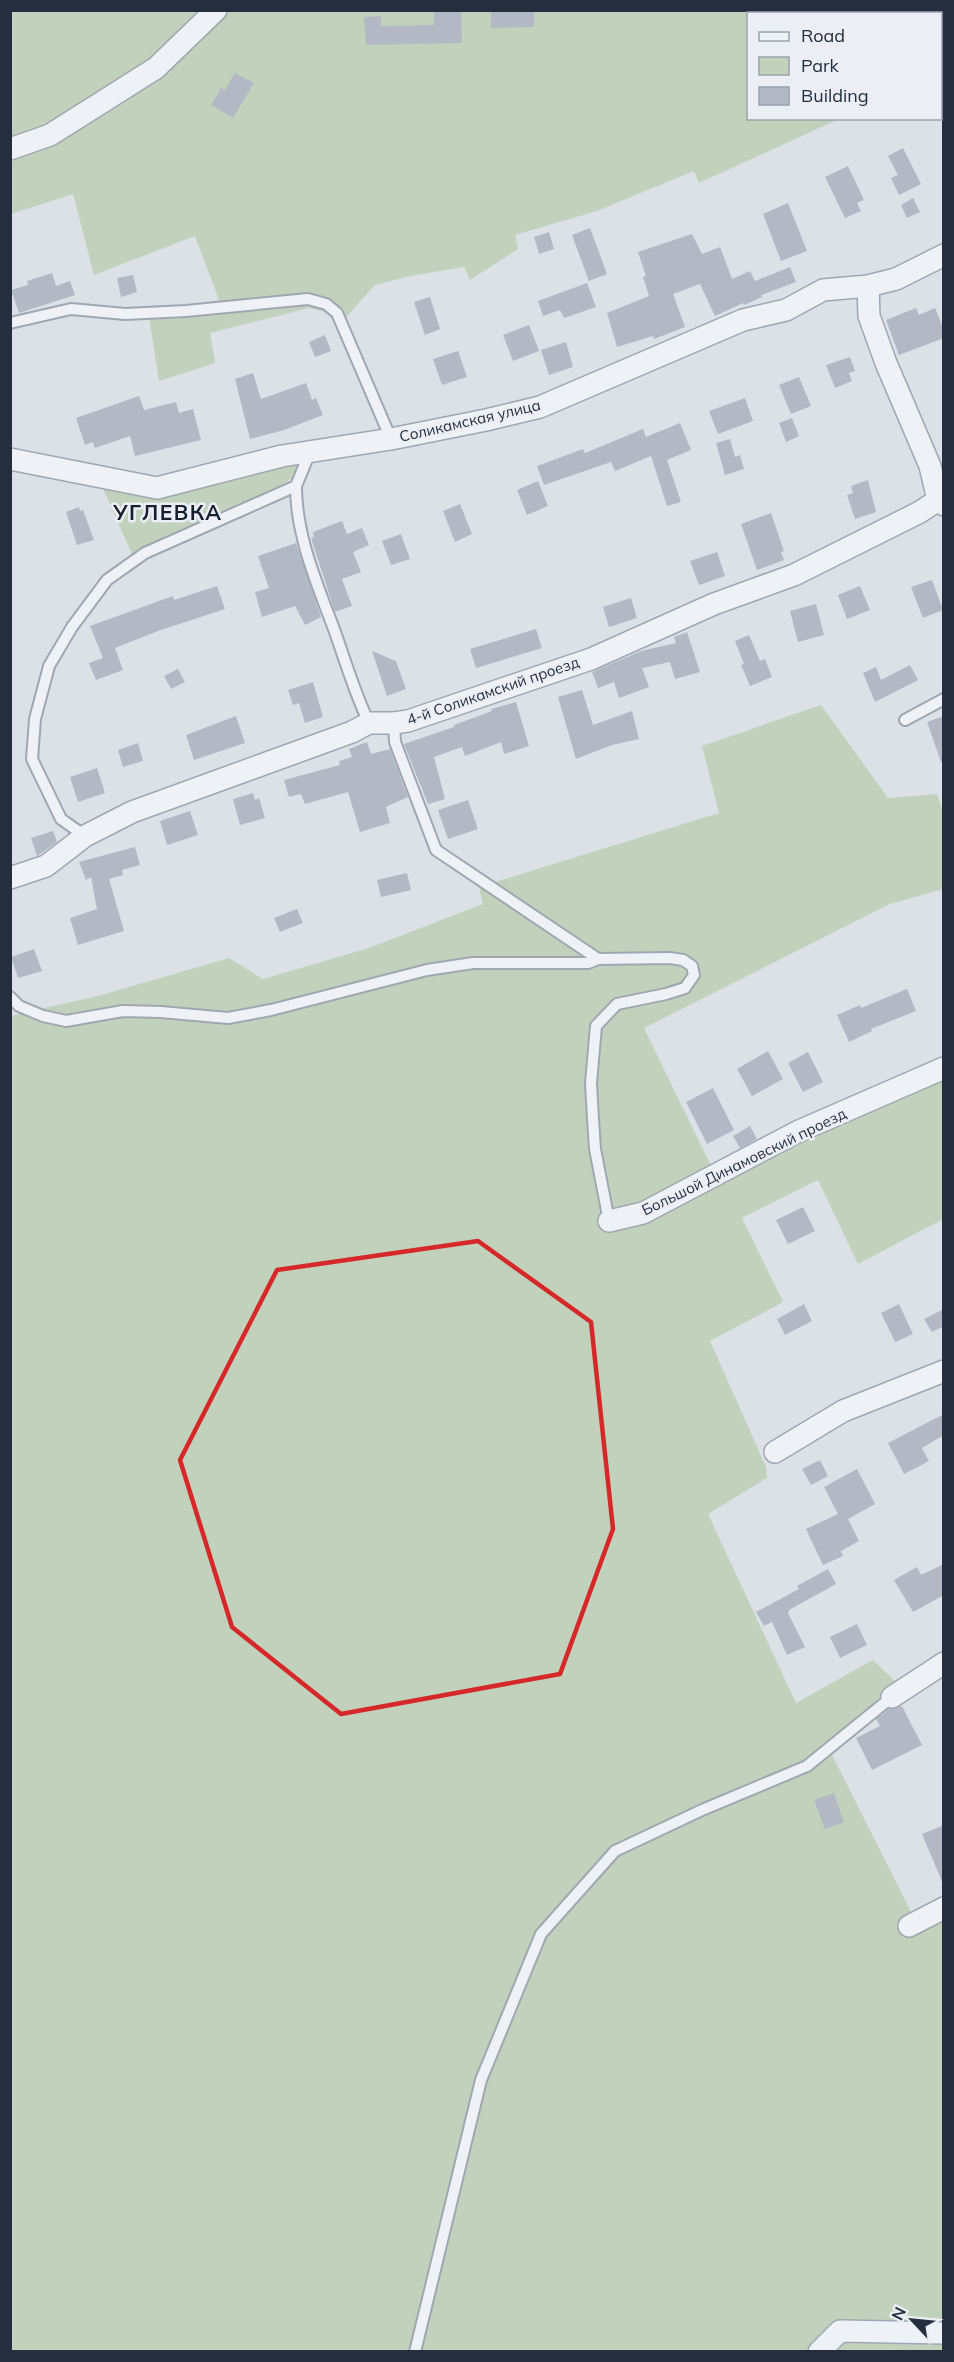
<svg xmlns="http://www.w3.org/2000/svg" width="954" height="2362" font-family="Mulish,sans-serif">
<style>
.green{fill:#c2d1bc}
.building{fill:#b3b9c4}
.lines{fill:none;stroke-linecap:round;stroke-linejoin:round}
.lane-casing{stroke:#a1a7b1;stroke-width:14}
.street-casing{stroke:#a1a7b1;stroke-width:24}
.lane{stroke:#eef1f5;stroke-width:10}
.street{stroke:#eef1f5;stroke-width:21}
.marked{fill:none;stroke:#d62828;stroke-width:4.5;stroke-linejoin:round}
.labels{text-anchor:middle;stroke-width:5;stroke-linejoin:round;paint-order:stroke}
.street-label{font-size:15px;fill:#252e3e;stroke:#ebeff5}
.district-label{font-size:21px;font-weight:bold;letter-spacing:1.5px;fill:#171f2e;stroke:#ebeff5}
</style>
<rect width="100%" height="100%" fill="#dce0e7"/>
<!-- green -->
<path class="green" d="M10 11H943V66L941 68 940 14H748V118L839 119 699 183 694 171 597 211 515 235 518 249 470 280 464 267 410 276 375 285 347 316 309 308 210 333 215 363 159 381 149 317 219 300 195 236 94 275 73 194 11 214Z
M296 458 299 466 292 478 274 490 166 536 134 559 101 484 157 493Z
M821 705 888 798 937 794 943 811V889L890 904 644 1028 714 1172 943 1070V1219L858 1264 818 1180 742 1218 783 1302 710 1341 766 1467 767 1478 708 1514 796 1703 873 1660 898 1684 830 1751 912 1914 943 1899V2351H11L10 1016 98 996 229 958 263 979 369 948 483 904 479 887 719 813 702 746Z"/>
<!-- building -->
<path class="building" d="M434 10H461L462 43 366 45 364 17 381 16V26L434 25Z
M491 10H534V27L491 28Z
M235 73 254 83 233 118 211 105 221 88 225 90Z
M903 148 921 184 899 195 891 178 898 175 888 156Z
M848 166 864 200 857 203 861 211 845 218 825 177Z
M913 198 920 212 907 218 901 205Z
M788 203 807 251 781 261 763 214Z
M590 228 607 274 589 281 572 235Z
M549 232 554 249 539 254 534 237Z
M692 234 702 254 720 247 732 279 750 271 755 281 790 267 796 282 761 295 762 297 744 305 743 303 715 316 700 284 673 294 685 327 654 339 653 336 617 347 607 313 649 296 643 277 646 276 638 252Z
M52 273 56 286 70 281 75 295 19 313 11 290 28 285 27 281Z
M133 275 137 292 121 297 117 278Z
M587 283 596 307 564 318 560 310 543 316 538 301Z
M430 297 440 329 425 335 414 302Z
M916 308 919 315 935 308 944 330V338L899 355 886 320Z
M529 325 539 351 513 361 503 335Z
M325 335 331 351 315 357 309 342Z
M566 342 573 367 549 375 541 350Z
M458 351 467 377 442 385 433 359Z
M850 357 855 371 849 373 852 381 835 388 826 365Z
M253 373 261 399 306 383 312 400 316 398 323 415 284 430 250 439 235 379Z
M799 377 811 406 791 414 779 385Z
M139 396 144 410 176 402 179 413 193 409 201 440 135 456 130 436 95 448 93 442 85 445 76 418Z
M745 398 753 421 718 434 709 411Z
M792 418 799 436 786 442 779 423Z
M680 423 691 450 667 460 681 502 667 506 651 456 615 471 611 462 544 485 537 466 583 449 585 453 643 429 646 437Z
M730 439 735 457 740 455 744 469 725 475 716 443Z
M868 480 876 512 855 519 847 495 853 493 851 486Z
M538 481 548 506 527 515 517 490Z
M460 504 472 534 455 542 443 511Z
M79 507 80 511 83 510 94 540 77 545 66 512Z
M771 513 784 551 781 552 784 560 757 570 741 524Z
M342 521 347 534 362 528 369 545 353 552 361 572 342 579 352 606 335 612 311 538 314 537 313 532Z
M401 534 410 559 391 565 382 541Z
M296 543 321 617 305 625 295 606 262 617 255 592 269 588 258 556Z
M717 552 725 576 699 585 690 561Z
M932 580 943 610 923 618 911 587Z
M217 586 225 609 158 631 115 648 123 670 96 680 89 663 103 658 90 626 173 596 174 600Z
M860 586 870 610 847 619 838 595Z
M631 598 637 618 609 627 603 607Z
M816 604 824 635 798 642 790 611Z
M536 629 542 648 476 668 470 649Z
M687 632 700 672 675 679 670 662 642 668 649 687 619 698 614 682 598 688 592 672 641 651 676 643 674 637Z
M749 635 760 661 765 659 772 677 750 686 741 665 744 664 735 641Z
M372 651 396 661 406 689 387 696Z
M910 665 918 680 875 702 863 673 876 667 881 680Z
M178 669 185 682 171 689 164 676Z
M313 682 323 717 305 723 299 703 293 705 288 690Z
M582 690 593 725 632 711 639 739 612 745 576 759 558 697Z
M516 702 529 746 504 754 501 742 465 756 462 747 434 757 445 799 428 804 404 744 454 727V725L492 711 491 709Z
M236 716 245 743 194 760 186 735Z
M944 716V762H941L927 722Z
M367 742 371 754 390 749 408 797 386 807 390 823 360 832 348 792 305 804 301 794 289 797 284 780 340 765 339 761 352 757 349 749Z
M138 743 143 761 123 767 118 750Z
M97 768 105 793 78 802 70 777Z
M253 793 255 800 259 798 265 818 240 825 233 799Z
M468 800 478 829 448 839 438 810Z
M190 811 198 835 167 845 160 821Z
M53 831 57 842 37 856 31 838Z
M135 847 140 865 122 870 123 875 109 879 124 931 78 945 70 918 97 909 91 877 86 880 79 862Z
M407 873 411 890 381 897 377 880Z
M297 909 303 923 280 932 274 918Z
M34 949 42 971 18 978 11 957Z
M907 989 916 1011 871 1029 872 1031 849 1042 837 1015 860 1005 861 1008Z
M768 1051 783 1079 752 1096 737 1069Z
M808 1052 823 1082 803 1092 788 1063Z
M713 1088 734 1130 707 1144 686 1102Z
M750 1126 757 1139 740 1148 733 1136Z
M803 1207 815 1231 788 1244 776 1220Z
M804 1304 812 1321 785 1335 777 1319Z
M899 1304 913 1334 895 1342 881 1313Z
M944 1309V1326L932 1332 924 1319Z
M944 1414V1435L922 1448 929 1461 904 1474 888 1443Z
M820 1460 828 1476 811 1485 802 1469Z
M857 1469 875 1504 848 1519 859 1541 841 1551 843 1556 823 1565 806 1529 838 1514 824 1487Z
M944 1564V1595L913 1612 894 1580 917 1567 921 1575Z
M828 1569 836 1584 789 1610 788 1613 805 1647 787 1655 772 1622 764 1626 756 1612 799 1589 797 1586Z
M857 1624 867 1645 840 1658 830 1637Z
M902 1706 922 1745 872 1770 856 1738 880 1726 876 1719 889 1709Z
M834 1793 844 1822 825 1829 814 1800Z
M944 1825V1884H943L922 1834Z"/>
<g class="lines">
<defs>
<path id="lane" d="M10 323 71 309 125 314 186 311 308 299 326 304 337 313 391 439
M296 486C296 537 318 586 335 632 346 663 355 694 369 723
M905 720 944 699
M394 723 395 742 436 850 598 959 670 958 683 960 692 966 694 975 685 988 666 994 617 1004 596 1026 591 1083 593 1119 595 1149 609 1221
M85 836 61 819 32 759 35 719 49 666 72 627 107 580 145 553 296 486 310 452
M10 997 19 1006 43 1016 66 1021 123 1011 161 1012 228 1018 271 1010 427 970 473 963H588L598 959
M415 2352 481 2080 541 1934 615 1851 702 1810 807 1766 892 1697"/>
<path id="street" d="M10 149 50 135 156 68 216 10
M868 286 869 316 886 363 930 466 938 500 944 505
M10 459 157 488 282 456 391 439 486 420 540 407 743 320 786 310 823 290 868 286 896 279 944 255
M10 878 46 866 85 836 132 812 352 732 369 723H394L408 721 591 659 714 604 794 575 920 512 938 500
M609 1221 643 1213 797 1132 944 1068
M775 1452 843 1411 944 1371
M892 1697 944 1663
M909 1926 944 1908
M819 2352 840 2331 944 2333"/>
</defs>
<!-- lane casing -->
<use href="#lane" class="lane-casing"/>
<!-- street casing -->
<use href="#street" class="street-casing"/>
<!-- lane -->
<use href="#lane" class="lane"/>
<!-- street -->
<use href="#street" class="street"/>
</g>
<!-- marked area -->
<path class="marked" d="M478 1241 591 1322 613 1529 560 1674 341 1714 232 1627 180 1460 277 1270Z"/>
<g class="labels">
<!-- street labels -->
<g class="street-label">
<text transform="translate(470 421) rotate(-13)" y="5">Соликамская улица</text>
<text transform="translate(493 691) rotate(-19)" y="5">4-й Соликамский проезд</text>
<text transform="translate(744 1162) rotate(-26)" y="5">Большой Динамовский проезд</text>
</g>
<!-- district labels -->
<g class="district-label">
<text x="168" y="520">УГЛЕВКА</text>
</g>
</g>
<!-- border -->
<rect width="954" height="2362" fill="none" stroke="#252e3e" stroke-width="24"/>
<!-- legend -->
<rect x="747" y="12" width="195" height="108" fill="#ebeff5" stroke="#9ca2ac" stroke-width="1.5"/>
<rect x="759" y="32" width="30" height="9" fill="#eef1f5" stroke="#9ca2ac" stroke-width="1.5"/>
<text x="801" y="42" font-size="18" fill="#252e3e">Road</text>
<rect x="759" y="57" width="30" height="18" fill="#c2d1bc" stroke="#9ca2ac" stroke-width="1.5"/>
<text x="801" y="72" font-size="18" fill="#252e3e">Park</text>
<rect x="759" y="87" width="30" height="18" fill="#b3b9c4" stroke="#9ca2ac" stroke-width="1.5"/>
<text x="801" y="102" font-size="18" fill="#252e3e">Building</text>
<!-- north arrow -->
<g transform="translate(912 2320) rotate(296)" stroke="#ebeff5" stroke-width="4.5" paint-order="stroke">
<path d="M0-4.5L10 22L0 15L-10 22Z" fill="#252e3e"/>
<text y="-9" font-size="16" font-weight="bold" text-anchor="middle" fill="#252e3e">N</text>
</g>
</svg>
